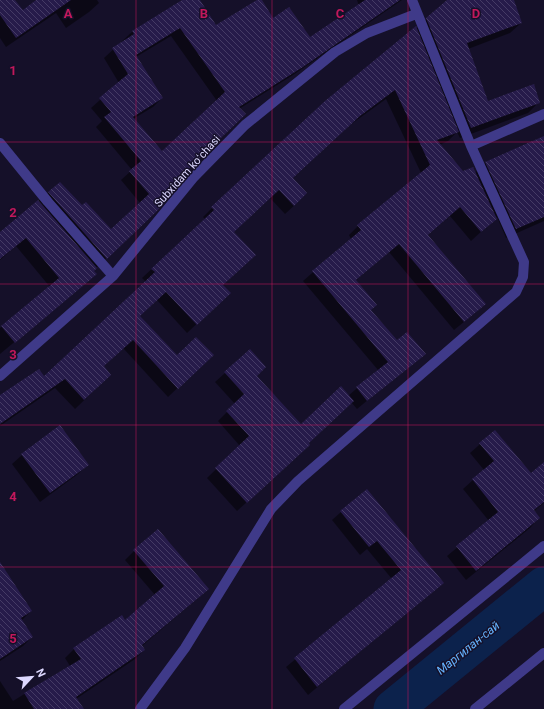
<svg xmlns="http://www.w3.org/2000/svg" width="544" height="709" font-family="Roboto,sans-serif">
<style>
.shadow{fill:#0007;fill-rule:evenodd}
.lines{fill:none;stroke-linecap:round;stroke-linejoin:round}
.river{stroke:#0c224c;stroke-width:39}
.building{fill:url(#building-back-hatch);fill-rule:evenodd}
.minor{stroke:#3f3a89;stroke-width:10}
.grid{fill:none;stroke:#c2185b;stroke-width:1;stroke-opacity:0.55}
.labels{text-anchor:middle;stroke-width:3;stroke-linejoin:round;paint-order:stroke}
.street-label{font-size:11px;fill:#ddd8ff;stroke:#151029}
.water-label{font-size:12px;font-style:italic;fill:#66b4ff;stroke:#151029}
.grid-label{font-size:13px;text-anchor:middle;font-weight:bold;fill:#c2185b;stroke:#151029;stroke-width:3;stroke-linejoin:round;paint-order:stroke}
</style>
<defs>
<pattern id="building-back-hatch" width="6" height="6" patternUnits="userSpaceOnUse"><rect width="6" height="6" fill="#261b4a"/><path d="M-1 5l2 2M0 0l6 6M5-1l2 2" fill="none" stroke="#453b65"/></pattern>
</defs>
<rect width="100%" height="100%" fill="#151029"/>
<!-- shadow -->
<path class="shadow" d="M0 0H14L23 11 38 0H97L99 3 89 12 66 28 56 13 6 47 0 38Z
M183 0H199L216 27 260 0 272 19 309 39 359 6 357 0H402L293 75 239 109 181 175 183 177 158 199 162 203 93 271 96 274 0 354V328L50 287 16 246 0 260V233L49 192 82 207 111 231 140 203 121 180 132 170 96 127 102 121 91 108 119 83 104 58 133 31ZM171 36 217 101 162 153 133 119 153 107 162 98 136 57Z
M449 0H513L521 23 510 33 468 49 487 102H539L528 113 460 138 457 132 448 141 439 145 463 173H475L486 162 544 138V221L506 238 497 217 471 241 450 216 427 236 484 304 475 313 454 330 389 252 355 281 376 305 370 311 397 342 424 354 357 409 351 402 308 443 300 454 237 511 207 478 240 446 218 421 235 404 215 382 225 373 256 376 300 425 348 396 378 370 303 281 351 239 349 235 358 226 421 173 386 99 350 125 292 179 297 203 285 214 270 198 233 232 220 302 187 333 157 300 139 316 177 356 203 364 168 397 123 348 102 367 101 384 75 409 55 388 0 426V396L44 377 146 282 142 278 205 219 203 217 212 208Z
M495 431 531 474 544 463V503L534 511 539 518 530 528 466 580 447 556 489 521 463 489 484 470 470 453Z
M22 455 88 464 78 474 40 502 12 464Z
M341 512 442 583 308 695 286 667 392 579 367 549 360 555 332 520Z
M134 551 198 598 142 646 144 650 135 659 76 699 83 709H0V681L13 701 70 666 65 658 74 649 125 621 155 595 125 560Z
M0 564 31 611 22 620 32 637 23 646 0 661Z"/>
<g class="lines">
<!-- river -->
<path class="river" d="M393 709 544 586"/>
</g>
<!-- building -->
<path class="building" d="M0 0H15L23 10 36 0H71L16 38 0 15Z
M182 0H200L216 25 257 0H262L273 18 289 7 310 37 365 0H400L303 67 239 107 246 114 182 175 184 177 159 199 164 203 157 211 107 259 48 192 60 182 82 205 86 202 111 229 149 194 129 171 141 161 104 117 111 112 99 98 128 74 112 48 134 34 132 31ZM180 28 225 92 162 151 133 117 163 98 136 55Z
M447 0H514L522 23 467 43 488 101 534 84 540 103 471 128 426 18Z
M416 26 459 132 437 140 463 171 473 167 497 219 481 232 460 207 428 235 486 304 464 322 399 244 356 280 377 305 371 310 397 340 407 332 426 354 367 401 356 387 388 362 312 271 361 230 357 225 430 165 395 90 360 116 293 178 307 193 294 206 279 190 234 232 256 255 223 285 231 293 197 325 166 292 140 316 177 355 196 337 214 355 178 389 133 340 104 366 111 375 84 400 65 379 0 424V395L39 369 44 376 155 272 151 269 214 210 211 207 325 101Z
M544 136V217L516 229 485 162Z
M38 200 97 268 94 271 97 274 15 343 1 326 59 278 26 238 0 259V232Z
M250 349 266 367 257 376 301 424 341 386 354 401 309 443 310 445 247 503 215 468 249 436 226 411 244 394 224 372Z
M60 425 89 465 50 493 21 454Z
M495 430 531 473 544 462V502L534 510 540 518 476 571 456 546 498 512 472 479 494 461 479 443Z
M367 489 444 583 317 687 294 658 401 570 377 541 369 547 340 511Z
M158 529 209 589 142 645 145 650 76 697 84 709H34L24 693 81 659 73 648 122 615 125 620 164 586 133 550Z
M0 562 32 611 21 618 33 637 0 659Z"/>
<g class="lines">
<!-- minor -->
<path class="minor" d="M0 143 48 202 113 276
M471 146 544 114
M0 376 113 276 193 178 245 125 335 52 367 33 416 14
M140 709 185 648 271 509 298 481 516 292 523 277 524 262 471 146 412 0
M344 709 544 546
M475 709 544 653"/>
</g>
<!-- grid -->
<path class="grid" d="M136 0V709M272 0V709M408 0V709M0 142H544M0 284H544M0 425H544M0 567H544"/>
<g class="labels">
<!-- street labels -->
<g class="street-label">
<text transform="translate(187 171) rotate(-48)" y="4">Subxidam koʻchasi</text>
</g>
<!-- water labels -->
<g class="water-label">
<text transform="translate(468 648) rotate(-39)" y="4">Маргилан-сай</text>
</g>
</g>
<g class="grid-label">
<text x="68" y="18">A</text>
<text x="204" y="18">B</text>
<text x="340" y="18">C</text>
<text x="476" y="18">D</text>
<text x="13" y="75">1</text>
<text x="13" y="217">2</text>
<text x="13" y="359">3</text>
<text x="13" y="501">4</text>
<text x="13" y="643">5</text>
</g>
<!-- north arrow -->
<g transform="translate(32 677) rotate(64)" stroke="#151029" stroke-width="3" paint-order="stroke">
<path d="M0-3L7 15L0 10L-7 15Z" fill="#ddd8ff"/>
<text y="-6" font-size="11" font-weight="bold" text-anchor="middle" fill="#ddd8ff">N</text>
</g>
</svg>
